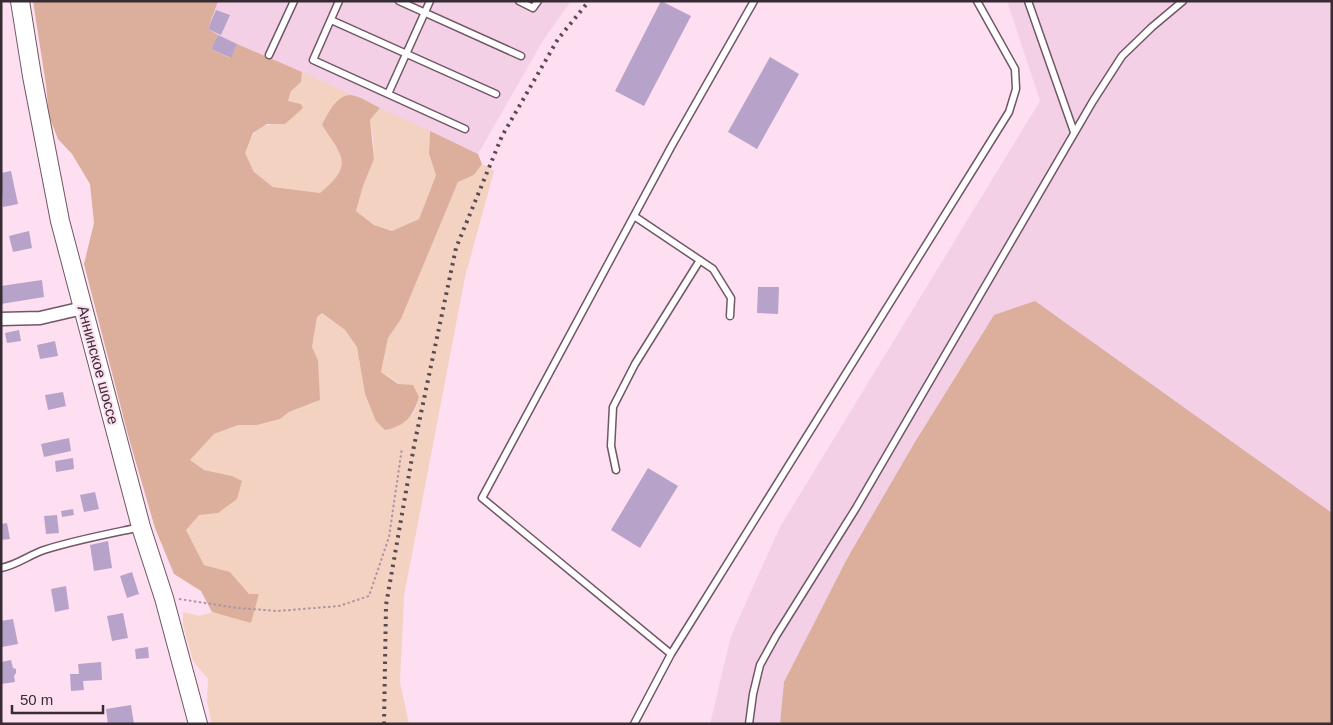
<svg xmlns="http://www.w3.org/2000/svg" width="1333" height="725" font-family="Arial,sans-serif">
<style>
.built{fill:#f4d0e6}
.green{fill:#f3d2c2}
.forest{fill:#dbaf9b}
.building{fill:#b7a2c9}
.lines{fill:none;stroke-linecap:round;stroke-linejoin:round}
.service-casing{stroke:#6f5765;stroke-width:9}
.minor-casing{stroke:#6f5765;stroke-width:15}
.secondary-casing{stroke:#6f5765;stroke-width:20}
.path{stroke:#ad96a4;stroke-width:2;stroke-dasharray:2.5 2.5;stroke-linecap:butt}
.service{stroke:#fff;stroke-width:6}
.minor{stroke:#fff;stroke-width:12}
.secondary{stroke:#fff;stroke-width:18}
.rail{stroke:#584952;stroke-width:4;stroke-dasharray:2.5 5;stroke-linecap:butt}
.labels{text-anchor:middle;stroke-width:4;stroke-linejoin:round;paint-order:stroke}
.street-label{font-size:15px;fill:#372c33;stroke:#fddff1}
</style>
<rect width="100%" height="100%" fill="#fddff1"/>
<!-- built -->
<path class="built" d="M218 1H571L544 39 478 154 237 44 231 58 211 49 208 29Z
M1007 1H1332V724H710L731 636 780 527 1040 101Z"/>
<!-- green -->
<path class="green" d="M302 72 352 95 346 96 322 125C343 157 354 165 320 193L273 187 254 172 245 153C254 129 258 123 285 124L301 104 288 102 291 91 301 82Z
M380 108 430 131 429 154 436 175 419 219 392 231 374 225 356 211 363 186 374 159 373 138 370 120Z
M482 164 494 171 465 277 404 596 400 682 409 724H212L207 702 208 679 193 661 183 625V612L200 616 212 612 251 623 259 594H249L230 572 204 565 186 530 199 514 218 513 232 476 204 470 190 460 214 434 238 425H257L280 419 289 412 316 402 318 360 312 347 317 317 322 313 345 330 357 347 365 394 397 427 414 413 419 397 381 372 388 338 401 319 458 182 474 175Z"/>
<!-- forest -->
<path class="forest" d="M33 1H218L208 29 218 35 211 49 230 58 237 44 302 72 301 82 291 91 288 101 301 104 303 108 285 124H267L253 133 245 153 254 172 273 187 320 193C354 165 343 157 322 125 327 115 337 94 351 95 360 96 372 104 380 108L370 120 374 159 363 186 356 211 374 225 392 231 419 219 436 175 429 154 430 131 478 154 482 164 474 175 458 182 401 319 388 338 381 372 398 384 413 385 419 397C413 416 406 426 385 430L376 421 365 394 357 347 345 330 322 313 317 317 312 347 318 360 320 400 289 412 280 419 257 425H238L214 434 190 460 204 470 232 476 242 481 237 499 218 513 199 515 186 530 204 565 230 572 249 594H259L251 623 212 612 201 591 174 574 155 528 128 435 84 264 94 223 90 184 72 154 58 139 49 116 46 85Z
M1035 301 1332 513V724H780L784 682 848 557 915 442 994 315Z"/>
<!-- building -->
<path class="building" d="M661 1 691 16 644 106 615 91Z
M216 10 230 15 221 35 208 29Z
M218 35 237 44 231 58 211 49Z
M770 57 799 74 757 149 728 132Z
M11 171 18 204 3 207 1 173Z
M29 231 32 248 13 252 9 236Z
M42 280 44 297 1 304V286Z
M758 287H779L778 314 757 313Z
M19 330 21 341 7 343 5 333Z
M55 341 58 356 40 359 37 345Z
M63 392 66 406 48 410 45 395Z
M69 438 71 451 44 457 41 444Z
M73 458 74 469 56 472 55 461Z
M648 468 678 486 640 548 611 530Z
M95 492 99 509 84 512 80 495Z
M73 509 74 515 62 517 61 511Z
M57 515 59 533 46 534 44 516Z
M7 523 10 539 1 540V524Z
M108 541 112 568 94 571 90 545Z
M132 572 139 594 127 598 120 576Z
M66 586 69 609 55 612 51 589Z
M123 613 128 638 112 641 107 616Z
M13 619 18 644 2 647 1 621Z
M148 647 149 658 136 659 135 649Z
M11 660 13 668 16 669V673L14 676 15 682 1 684V662Z
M101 662 102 680 83 681 84 690 71 691 70 674H79L78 664Z
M131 705 134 724H108L106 709Z"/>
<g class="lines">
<defs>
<path id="service" d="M339 1 313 60 465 129
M399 1 521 56
M519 1 533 8 538 1
M1028 1 1074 132
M331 20 496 94
M269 55 294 1
M388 94 430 1
M634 216 713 269 731 298 730 316
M616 470 611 446 613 407 635 364 700 260
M1 568C17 565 29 555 44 550 75 540 108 534 141 527
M671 654 1009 112 1016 89 1015 69 977 1
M634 724 671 654 482 498 671 147 754 1
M749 724 753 694 760 665 776 636 856 508 1093 101 1122 56 1152 27 1183 1"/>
<path id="minor" d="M1 319 40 318 83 308"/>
<path id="secondary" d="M20 1 32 76 60 221 141 527 164 598 198 724"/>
</defs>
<!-- service casing -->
<use href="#service" class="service-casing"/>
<!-- minor casing -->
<use href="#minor" class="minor-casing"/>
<!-- secondary casing -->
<use href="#secondary" class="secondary-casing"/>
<!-- path -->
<path class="path" d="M179 599 238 608 278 611 339 606 369 596 389 537 402 448"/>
<!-- service -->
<use href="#service" class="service"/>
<!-- minor -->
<use href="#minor" class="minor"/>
<!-- secondary -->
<use href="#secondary" class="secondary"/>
<!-- rail -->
<path class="rail" d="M384 724 386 605 414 446 456 248 502 136 558 39 589 1"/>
</g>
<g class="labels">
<!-- street labels -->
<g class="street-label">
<text transform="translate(98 365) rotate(75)" y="5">Аннинское шоссе</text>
</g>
</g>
<!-- border -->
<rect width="1333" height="725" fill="none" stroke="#372c33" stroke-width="5"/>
<!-- scale -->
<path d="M12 705v8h91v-8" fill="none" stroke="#372c33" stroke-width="2.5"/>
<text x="20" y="705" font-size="15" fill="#372c33" stroke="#fddff1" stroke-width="4" paint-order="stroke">50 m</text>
</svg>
